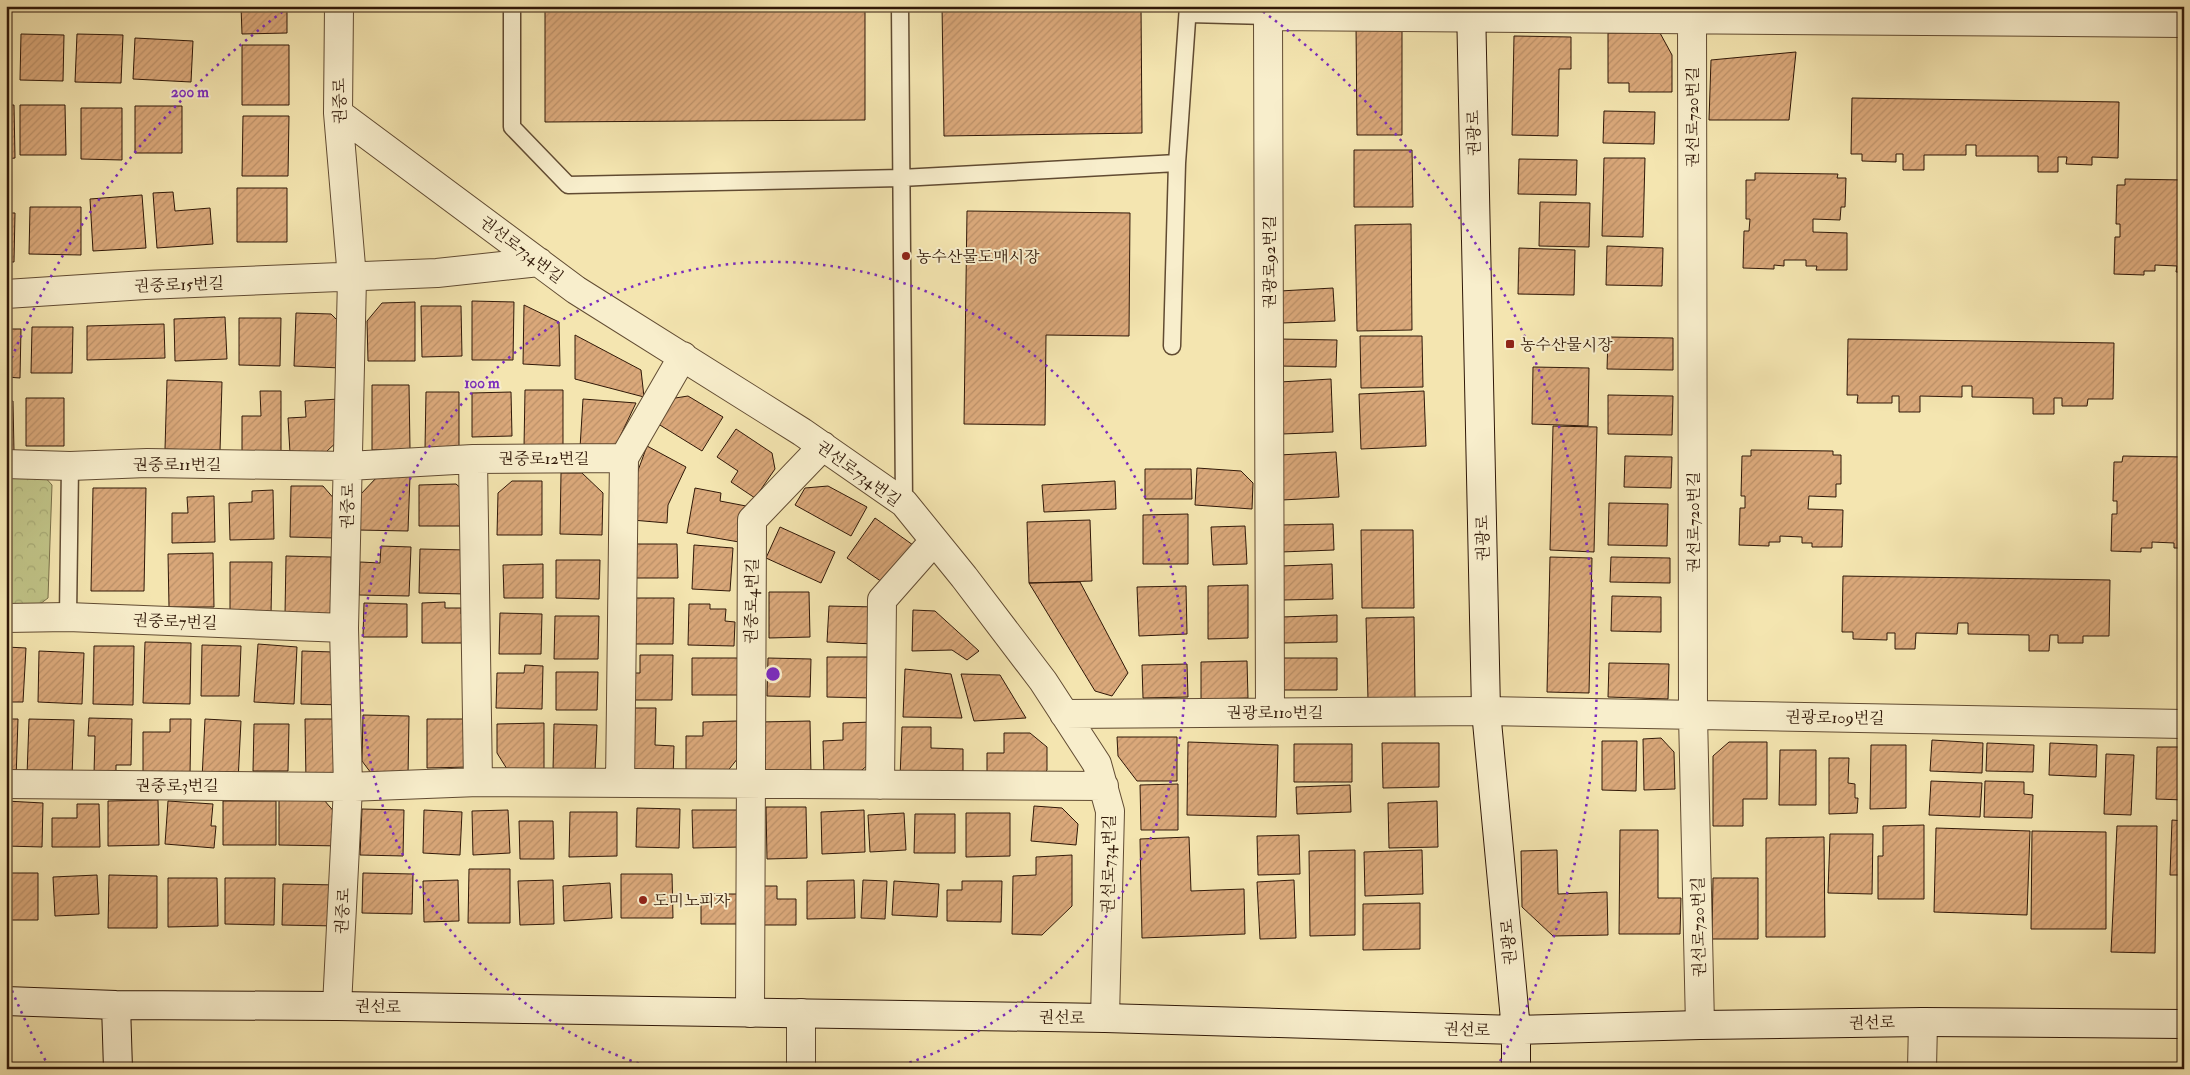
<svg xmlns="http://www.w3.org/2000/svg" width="2190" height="1075" font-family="'IM FELL Double Pica','Noto Serif KR',serif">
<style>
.park{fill:url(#park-crowns);stroke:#786e48}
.building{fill:url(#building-hatch);stroke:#301808}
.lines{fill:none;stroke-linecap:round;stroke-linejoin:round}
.lane-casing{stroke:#614b32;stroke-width:19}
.street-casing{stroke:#614b32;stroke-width:30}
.secondary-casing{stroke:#301808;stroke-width:30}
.lane{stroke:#f8eecc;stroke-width:16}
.street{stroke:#f8eecc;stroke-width:28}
.secondary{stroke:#f8eecc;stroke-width:28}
.ring{fill:none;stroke:#7b2cbf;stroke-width:2.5;stroke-dasharray:2.5 5}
.poi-dot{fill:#8f2418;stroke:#f8eecc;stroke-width:2}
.labels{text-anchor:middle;stroke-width:4;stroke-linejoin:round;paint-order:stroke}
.street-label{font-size:16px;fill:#301808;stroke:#f8eecc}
.poi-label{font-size:16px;fill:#301808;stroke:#f8eecc;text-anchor:start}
.centre{fill:#7b2cbf;stroke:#f8eecc;stroke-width:2.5}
.ring-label{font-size:15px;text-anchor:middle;font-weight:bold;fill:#7b2cbf;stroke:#f8eecc;stroke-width:4;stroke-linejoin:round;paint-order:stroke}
</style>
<defs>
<pattern id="park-crowns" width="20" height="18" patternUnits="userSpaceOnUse" patternTransform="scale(1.25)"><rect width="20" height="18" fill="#c0c387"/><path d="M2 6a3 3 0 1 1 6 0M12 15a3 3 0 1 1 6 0" fill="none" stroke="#a5a773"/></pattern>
<pattern id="building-hatch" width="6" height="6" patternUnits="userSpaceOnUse" patternTransform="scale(1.25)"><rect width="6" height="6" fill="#daa87a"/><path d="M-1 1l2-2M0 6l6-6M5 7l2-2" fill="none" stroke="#bb9068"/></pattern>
</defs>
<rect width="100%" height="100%" fill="#f4e5b0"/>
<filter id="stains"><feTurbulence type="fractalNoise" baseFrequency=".004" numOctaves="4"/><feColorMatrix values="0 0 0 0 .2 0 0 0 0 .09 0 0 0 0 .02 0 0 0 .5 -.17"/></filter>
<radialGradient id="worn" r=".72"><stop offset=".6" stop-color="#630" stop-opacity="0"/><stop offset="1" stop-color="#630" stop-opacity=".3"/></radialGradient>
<!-- park -->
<path class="park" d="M6 474 43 475 52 485 48 598 32 610H6Z
M6 1063 79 1064 82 1069H6Z"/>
<!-- building -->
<path class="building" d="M241 6H287V33L242 34Z
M545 6H865V120L545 122Z
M942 6H1141L1142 133 944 136Z
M1356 25H1402V135H1357Z
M6 33H10L11 78H6Z
M1608 33H1660L1672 55V92H1629V83H1608Z
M21 34 64 35 63 81 20 80Z
M77 34 123 35 121 83 75 82Z
M1514 36 1571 37V69H1559L1558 136 1512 135Z
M135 38 193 41 191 82 133 79Z
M242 45H289V105H242Z
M1796 52 1789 120H1709L1711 60Z
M1852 98 2119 102 2118 158 2092 157V165L2066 164 2067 157H2058V172H2038V156H1976V145H1966V155H1924V170H1903V154H1896V162L1862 161V154H1851Z
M6 105H14L15 158 6 159Z
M20 105H65L66 155H20Z
M135 106H182V153H135Z
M81 108H122V160L81 159Z
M1604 111 1655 112 1654 144 1603 143Z
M243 116H289L288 176H242Z
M1354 150H1412L1413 207H1354Z
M1604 158H1645L1643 237 1602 236Z
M1519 159 1577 160 1576 195 1518 194Z
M1755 173 1838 174 1837 178H1846L1845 207H1841L1840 220 1813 219V232L1847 233V270H1816L1817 266H1806V260H1784V266L1774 265V269L1743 268 1744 231H1749L1750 219H1746V180H1755Z
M2125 179 2184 180V272H2176L2177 266 2155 265V271H2144V275L2114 274 2115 237H2120V224H2116L2117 185H2125Z
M237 188H287V242H237Z
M173 192 175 211 210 208 213 244 157 248 153 193Z
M142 195 146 248 93 251 90 199Z
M1540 202 1590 203 1589 247 1539 246Z
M30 207H81V255L29 254Z
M967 211 1130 213 1129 336 1046 335 1045 425 964 424Z
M6 213H15L14 262H6Z
M1411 224 1412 330 1357 331 1355 225Z
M1607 246 1663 248 1662 286 1606 285Z
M1519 248 1575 250 1574 295 1518 294Z
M1333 288 1335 321 1282 323 1280 291Z
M472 301 514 302 513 360H472Z
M415 302V361H368L367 321 382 303Z
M524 305 559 322 560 366 523 364Z
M421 306H461L462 356 422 357Z
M296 313 331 314 344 327 341 368 294 366Z
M225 317 227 359 175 361 174 319Z
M239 318H281L280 366 239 365Z
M164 324 165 358 87 360V326Z
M32 327H73L72 373H31Z
M6 329H21L20 378 6 377Z
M575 335 641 370 644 397 575 379Z
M1360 336H1422L1423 387 1361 388Z
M1608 337 1673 338V370L1607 369Z
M1279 339 1337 340 1336 367 1279 366Z
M1848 339 2114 343 2113 399H2088L2087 406H2062V398H2054V414H2033V398L1972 397V386H1962V397L1920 396V412H1899V396H1892V403H1857L1858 395H1847Z
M1533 367 1589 368 1588 426 1532 424Z
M1331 379 1333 432 1282 434 1280 382Z
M167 380 222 382 220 451 165 449Z
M372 385H409L410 449 372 450Z
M525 390H563V447H524Z
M260 391H281V454H242V416H261Z
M1424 391 1426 446 1361 449 1359 394Z
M426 392H459V448H425Z
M511 392 512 436 472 437V393Z
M1608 395 1673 396 1672 435 1608 434Z
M688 396 723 417 702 451 655 422 669 399Z
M26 398H64V446H26Z
M339 399 341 438 326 452 290 453 288 418 306 417 305 401Z
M583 399 636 403 615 447 580 448Z
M6 401H13L14 452 6 453Z
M1553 426 1597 427 1594 552 1550 550Z
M736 429 772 453 775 469 755 498 731 482 738 471 717 457Z
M647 446 686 467 668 505 667 523 632 520 629 495Z
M1751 450 1833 451V455H1841V484H1836V497L1809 496 1808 509 1843 510 1842 547H1812V543H1802V537L1780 536V542H1769V546L1739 545 1740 508H1745V496H1741L1742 456H1751Z
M1336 452 1339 497 1282 500 1279 455Z
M1625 456 1672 457 1671 488 1624 487Z
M2123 456 2184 457V502H2181L2180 515H2184V548H2174V543L2152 542V548H2141V552L2111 551 2112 514H2117V501H2113L2114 462H2122Z
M1197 468 1241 471 1253 483 1252 509 1195 505Z
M1145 469H1191L1192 499H1145Z
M561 473H582L603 493 602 535 560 534Z
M378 476H410L408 531 358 530 359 496Z
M512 481H542V535H497L498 493Z
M1115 481 1116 509 1044 512 1042 485Z
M456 484 470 496V526H419V485Z
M291 486H323L336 501V538L290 537Z
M828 486 867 507 851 536 795 505 805 488Z
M93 488H146L144 591H91Z
M695 488 721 493 720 501 746 506 739 542 687 533Z
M273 490 274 539 230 540 229 503 252 502V491Z
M214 496 215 542 172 543V513H188L187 497Z
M1609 503 1668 504 1667 546 1608 545Z
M1188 514V564H1143V515Z
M875 518 913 545 885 584 847 558Z
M1090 520 1092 581 1029 583 1027 522Z
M1333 524 1334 550 1281 552 1280 525Z
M1245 526 1247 564 1213 565 1211 527Z
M780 527 835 552 821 583 766 558Z
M1361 530H1413L1414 608H1362Z
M631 544H677L678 578H631Z
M694 545 733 548 730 591 692 589Z
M381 546 411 547 409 596 359 595 360 562 380 563Z
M420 549 467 550 466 594 419 593Z
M213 553 214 607H169L168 554Z
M286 556 331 557V615L285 614Z
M1550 557 1592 558 1589 693 1547 692Z
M1611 557 1670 558V583L1610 582Z
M556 560H600L599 599 556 598Z
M230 562H272L271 615H230Z
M543 564V598H504L503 565Z
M1332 564 1333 599 1282 600 1281 566Z
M1843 576 2110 580 2109 636H2083V643H2058V635H2050L2049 651H2029V635L1968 634V623H1958L1957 634 1916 633 1915 649H1895V633H1887V640L1853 639V632H1842Z
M1080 582 1128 673 1112 696 1095 691 1029 583Z
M1248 585V638L1208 639V586Z
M1186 586 1187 634 1139 636 1137 587Z
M769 592H809L810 637 769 638Z
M1612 596 1661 597V632L1611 631Z
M631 598H674L673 644H632Z
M445 602V608H461V614H469L470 643H422V603Z
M364 603 407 604V637H363Z
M689 604H710V609H726L725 621 735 622 734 646 688 645Z
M829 606 877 607 875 644 827 642Z
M913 610 935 611 979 651 967 660 952 650 912 651Z
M500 613 542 614 541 654H499Z
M1337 615V642L1283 643 1282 617Z
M555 616H599L598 659H554Z
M1414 617 1415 698 1368 700 1366 618Z
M145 642 191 643 190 704 143 703Z
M258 644 297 647 294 704 254 702Z
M202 645 241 646 239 696H201Z
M94 646H134L133 705 93 704Z
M6 647 26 648 23 702H6Z
M39 651 84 653 82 704 38 702Z
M302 651 333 652 343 705 301 704Z
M640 655H673L672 700H633V673H640Z
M827 657H873V698L827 697Z
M692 658H739L738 695H692Z
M768 658 811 659 810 697 767 696Z
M1283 658H1337V690H1283Z
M1247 661 1248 698 1201 699V662Z
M1609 663 1669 664 1668 699 1608 697Z
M1187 664 1188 697 1143 698 1142 665Z
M525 665 543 666 542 709 496 708 497 673H524Z
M905 669 951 674 962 718 903 717Z
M556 672H598L597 710H556Z
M961 674 1000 675 1026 718 974 721Z
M631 708H656L655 745 674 746 673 781 643 780 630 762Z
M363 715 409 716 408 777H374L362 761Z
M89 718 132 719 131 765H116V774H94L95 736H88Z
M6 719H18L16 780 6 779Z
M29 719 74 720 72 777 27 776Z
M170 719H191L190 775H143V732H170Z
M205 719 241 721 238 781 202 779Z
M305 719H340V766L328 780 306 781Z
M427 719H469V767L427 768Z
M737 721 738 758 722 778H686V736H703V722Z
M810 721 811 774 761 776 760 722Z
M873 722 874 760 857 774 824 775 823 741 843 740V723Z
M544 723V776L512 777 497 753V724Z
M254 724H289L288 771H253Z
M554 724 597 725 595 772 553 771Z
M902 727H931V748L963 749V780L900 778Z
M1004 733H1030L1047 747V770L1040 781H987V753H1004Z
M1117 737H1177V781H1137L1118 756Z
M1661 738 1674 752 1675 789 1644 790 1643 739Z
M1932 740 1983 743 1982 773 1930 771Z
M1602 741H1637L1636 791 1602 790Z
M1188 742 1278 745 1276 817 1187 815Z
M1729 742H1767V799H1743V826H1713V756Z
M1382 743H1439V787L1383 788Z
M1987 743 2034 745 2033 772 1986 771Z
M2050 743 2097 745 2096 777 2049 775Z
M1294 744H1352V782H1294Z
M1871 745H1906V808L1870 809Z
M2157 747H2184V800L2156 799Z
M1780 750H1816V805H1779Z
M2106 754 2134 755 2131 815 2104 814Z
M1829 758H1849L1848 783 1855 784V798H1858L1857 813 1829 814Z
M1931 781 1982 783 1980 817 1929 815Z
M1985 781 2024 782V794L2033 795 2032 818 1984 817Z
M1178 784V830H1141L1140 785Z
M1350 785 1351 812 1297 814 1296 787Z
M279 799 324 800 342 821V846L279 845Z
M158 800 159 845 108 846V801Z
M6 801 43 803 42 847 6 846Z
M168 801 213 804 211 826H216L214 848 165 844Z
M223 801H276V845H223Z
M1437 801 1438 847 1389 848 1388 803Z
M77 804H99L100 847H52V818H77Z
M1034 806 1062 808 1078 824 1076 845 1031 841Z
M766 807H806L807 858 767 859Z
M637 808 680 809 679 848 636 847Z
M362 809 404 810 403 856 360 855Z
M424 810 462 812 460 855 423 853Z
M508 810 510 853 473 855 472 811Z
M692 810H740L741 847 693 848Z
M864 810 865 852 822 854 821 812Z
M570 812H617V856L569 857Z
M904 813 906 850 870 852 868 815Z
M966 813H1010V856L966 857Z
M915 814H955V853H914Z
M2172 820 2184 821V875H2170Z
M519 821H553L554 859H520Z
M1924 825V899H1878V856H1883V826Z
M2117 826H2157L2155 953 2111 952Z
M1936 828 2030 831 2027 915 1934 912Z
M1620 830H1658V898H1681L1680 934H1619Z
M2032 831 2106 832V929H2031Z
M1830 834H1873L1872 894 1828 893Z
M1299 835 1300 874 1258 875 1257 836Z
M1189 837 1191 891 1244 889 1245 934 1142 938 1140 839Z
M1824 837 1825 937H1766V838Z
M1355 850V935L1310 936 1309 851Z
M1422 850 1423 894 1365 896 1364 852Z
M1557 850 1558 894 1607 892 1608 935 1553 936 1522 907 1521 851Z
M1072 855V906L1042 935 1012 934 1013 876 1036 875V857Z
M469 869H510V923H468Z
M6 873H38V920H6Z
M363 873 413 874 412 914 362 913Z
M621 874H672L673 918H621Z
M97 875 99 914 55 916 53 877Z
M109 875 157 876V928H108Z
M168 878H217L218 926 168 927Z
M225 878H275L274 925 225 924Z
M1713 878H1758V939H1712Z
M458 880 459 921 424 922 423 881Z
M553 880 554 924 520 925 518 881Z
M854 880 855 918 807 919V881Z
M863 880 887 881 885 919 861 918Z
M1294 880 1296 938 1260 939 1257 882Z
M894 881 939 884 937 917 892 915Z
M962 881H1002L1001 922 947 921V890H962Z
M610 883 612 918 564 921 563 886Z
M283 884 337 885V926L282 925Z
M760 886H777V899H796V925H760Z
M701 894H739V924H701Z
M1420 903V949L1363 950V904Z"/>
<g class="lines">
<defs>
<path id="lane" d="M512 6V127L568 185 901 178 1177 163
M900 6 904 503
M1188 14 1268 16
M1172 346 1177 163 1188 6
M68 617 70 466"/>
<path id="street" d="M1692 6 1693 715 1700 1025
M338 113 576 290 802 432 904 503 964 577 1043 681 1097 764 1110 811 1105 1018
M6 294 145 285 437 273 539 262
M473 459 478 782
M6 464 70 466 147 463 348 466 473 459 624 458 683 356
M6 618 68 617 344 628
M1270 712 1268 16 2184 23
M1064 714 1486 711 2184 724
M620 783 624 458
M6 784 348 787 478 782 1104 786
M880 785 882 600 934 541
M337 1006 348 787 344 628 352 278 338 113 339 6
M750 1013 752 520 823 446
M801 1013V1069
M1922 1069 1923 1022"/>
<path id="secondary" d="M1471 6 1486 711 1516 1030V1069
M6 1001 116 1005 337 1006 1105 1018 1516 1030 1700 1025 1923 1022 2184 1024
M116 1005 118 1069"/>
</defs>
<!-- lane casing -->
<use href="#lane" class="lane-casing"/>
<!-- street casing -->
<use href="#street" class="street-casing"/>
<!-- secondary casing -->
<use href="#secondary" class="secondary-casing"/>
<!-- lane -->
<use href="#lane" class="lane"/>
<!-- street -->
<use href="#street" class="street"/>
<!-- secondary -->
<use href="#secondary" class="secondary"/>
</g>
<!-- distance rings -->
<g class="ring">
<path d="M653 1068A412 412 0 1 1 893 1068"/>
<path d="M49 1067A824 824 0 0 1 6 976M6 372A824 824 0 0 1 289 7M1257 7A824 824 0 0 1 1497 1067"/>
</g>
<!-- markers -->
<g class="poi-dot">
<circle cx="906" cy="256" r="5"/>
<rect x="1505" y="339" width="10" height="10" rx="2.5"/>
<circle cx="643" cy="900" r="5"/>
</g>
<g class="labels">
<!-- street labels -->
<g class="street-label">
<text transform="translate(339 101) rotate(-91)" y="6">권중로</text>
<text transform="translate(1692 117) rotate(-90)" y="6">권선로720번길</text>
<text transform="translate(1473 133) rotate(-91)" y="6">권광로</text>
<text transform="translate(522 249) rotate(37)" y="6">권선로734번길</text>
<text transform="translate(1269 262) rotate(-90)" y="6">권광로92번길</text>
<text transform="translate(179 284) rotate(-2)" y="6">권중로15번길</text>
<text x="544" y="464">권중로12번길</text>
<text x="177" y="470">권중로11번길</text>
<text transform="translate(859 473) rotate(36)" y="6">권선로734번길</text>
<text transform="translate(347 506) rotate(-89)" y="6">권중로</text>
<text transform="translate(1693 522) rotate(-90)" y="6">권선로720번길</text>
<text transform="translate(1482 538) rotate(-91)" y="6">권광로</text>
<text transform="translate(751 601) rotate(-89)" y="6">권중로4번길</text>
<text transform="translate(175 621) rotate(2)" y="6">권중로7번길</text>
<text x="1275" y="718">권광로110번길</text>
<text transform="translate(1835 717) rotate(1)" y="6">권광로109번길</text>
<text x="177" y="791">권중로3번길</text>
<text transform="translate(1108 864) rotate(-89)" y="6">권선로734번길</text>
<text transform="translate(342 911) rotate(-87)" y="6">권중로</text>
<text transform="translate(1698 927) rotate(-91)" y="6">권선로720번길</text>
<text transform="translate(1508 942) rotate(-95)" y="6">권광로</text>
<text transform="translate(378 1006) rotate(1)" y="6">권선로</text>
<text transform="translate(1062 1017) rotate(1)" y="6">권선로</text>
<text transform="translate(1872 1022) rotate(-1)" y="6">권선로</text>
<text transform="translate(1467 1029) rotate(2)" y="6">권선로</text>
</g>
<!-- poi labels -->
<g class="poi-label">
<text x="916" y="262">농수산물도매시장</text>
<text x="1520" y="350">농수산물시장</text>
<text x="653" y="906">도미노피자</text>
</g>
</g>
<circle cx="773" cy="674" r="8" class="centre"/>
<g class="ring-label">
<text x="190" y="97">200 m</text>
<text x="482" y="388">100 m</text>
</g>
<!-- margin -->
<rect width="2190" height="1075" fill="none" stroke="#f4e5b0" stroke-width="25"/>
<rect x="8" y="8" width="2175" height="1060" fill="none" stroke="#301808" stroke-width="2.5"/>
<rect x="12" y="12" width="2165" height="1050" fill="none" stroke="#301808"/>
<rect width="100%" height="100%" filter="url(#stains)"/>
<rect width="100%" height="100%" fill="url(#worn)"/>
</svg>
